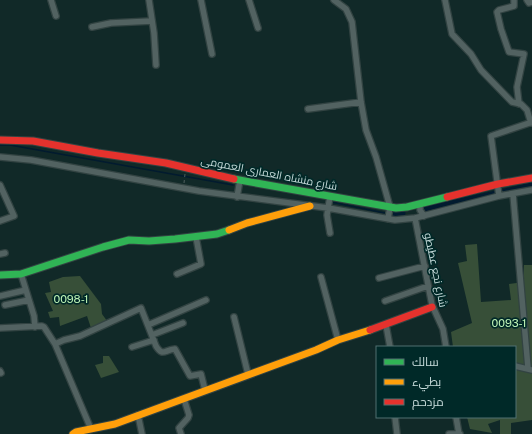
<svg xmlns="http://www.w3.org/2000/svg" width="532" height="434" font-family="'Public Sans',Cairo,sans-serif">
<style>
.green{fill:#374f38}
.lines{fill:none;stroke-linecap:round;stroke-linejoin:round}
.stream{stroke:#021b2f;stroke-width:1.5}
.canal{stroke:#021b2f;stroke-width:5}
.street-casing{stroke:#324342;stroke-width:8}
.fast-casing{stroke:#324342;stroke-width:9}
.slow-casing{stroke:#324342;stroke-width:9}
.jam-casing{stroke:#324342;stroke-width:9}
.path{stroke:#4e5e5d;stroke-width:1;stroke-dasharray:3 3;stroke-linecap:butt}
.street{stroke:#526261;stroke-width:5.5}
.fast{stroke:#30b455;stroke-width:7}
.slow{stroke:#ff9f0a;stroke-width:7}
.jam{stroke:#e5322d;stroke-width:7}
.labels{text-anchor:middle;stroke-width:3.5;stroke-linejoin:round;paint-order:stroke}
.street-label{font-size:11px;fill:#c8dddc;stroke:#002928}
.park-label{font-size:11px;fill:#bef3b6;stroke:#002928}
</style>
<rect width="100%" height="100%" fill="#112928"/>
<!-- green -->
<path class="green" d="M477 244 481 302 511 300 509 284 524 282V265H532V420L511 423V434H500V420L488 424 492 433 470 429 467 417H515V347H453L451 332 472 323 458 263 467 261 465 245Z
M80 276 101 304 102 314 110 325 93 334 87 316 60 326 59 317 50 318 48 312 53 311 45 293 51 292 49 282 63 277Z
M103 356H109L119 372 101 378 95 365 103 363Z"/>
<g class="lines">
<!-- stream -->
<path class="stream" d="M0 145H10L233 185
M331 202 385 213"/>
<!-- canal -->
<path class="canal" d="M424 209 532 185
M390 214 403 213"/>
<defs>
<path id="street" d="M51 0 56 16
M149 0 154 33 156 65
M201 0 212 54
M249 0 258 28
M334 0 346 9 352 22 361 102 366 130 376 157 390 207 388 219
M445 0 452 34 471 54 481 70 512 102 521 104 527 110 531 123
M514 0V6L499 10 497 12 501 29 509 52 524 54 517 87 519 104
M527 0 529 3 532 2
M92 27 111 23 152 21
M308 109 361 102
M0 157 31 160 199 191 328 208 395 220 415 218 499 196 532 190
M0 185 14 216 0 221
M513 194 528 368
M499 196 491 136 532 122
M237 197 240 180
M420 204V210L424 216
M415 218 432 305 443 329 446 347
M330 233 327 215 330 196
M0 254 5 253
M21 274 34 316 35 327
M177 274 201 264 196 237
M321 277 338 340
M379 278 425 266
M0 296 26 290
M385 301 428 286
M5 305 29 300
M234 317 248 374
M148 325 206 300
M386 325 390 347
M0 328 42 326 44 327 55 344 91 429
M152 335 183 323
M55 344 64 340 80 336 141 308 156 346C163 357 164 350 175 349L190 376 201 374 205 390
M132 347 154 340
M515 366 532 370
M0 371 1 373
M138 415 142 434
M395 417 397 434
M456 417 459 434
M181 434 179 428 188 418 189 415 184 399
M449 434H460"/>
<path id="fast" d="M234 179 396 208 407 207 447 197
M0 275 21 274 103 247 129 240 149 241 175 239 217 234 229 230"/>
<path id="slow" d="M229 230 247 223 310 206
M73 434 76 432 115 424 316 350 338 340 370 330"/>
<path id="jam" d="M0 140 33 141 98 153 166 163 234 179
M447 197 498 184 532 178
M370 330 432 307"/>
</defs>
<!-- street casing -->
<use href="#street" class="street-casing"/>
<!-- fast casing -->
<use href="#fast" class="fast-casing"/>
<!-- slow casing -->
<use href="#slow" class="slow-casing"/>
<!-- jam casing -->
<use href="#jam" class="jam-casing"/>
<!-- path -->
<path class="path" d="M184 183 185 174"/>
<!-- street -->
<use href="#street" class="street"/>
<!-- fast -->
<use href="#fast" class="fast"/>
<!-- slow -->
<use href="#slow" class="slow"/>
<!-- jam -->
<use href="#jam" class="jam"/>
</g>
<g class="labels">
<!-- street labels -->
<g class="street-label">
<text transform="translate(269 173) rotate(11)" y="4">شارع منشاه العمارى العمومى</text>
<text transform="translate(436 270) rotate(78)" y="4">شارع نجع عطيطو</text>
</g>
<!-- park labels -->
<g class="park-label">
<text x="71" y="303">0098-1</text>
<text x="509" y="327">0093-1</text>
</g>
</g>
<!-- legend -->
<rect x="376" y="346" width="140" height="72" fill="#002928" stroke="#507170"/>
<rect x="384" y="359" width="20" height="6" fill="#30b455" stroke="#507170"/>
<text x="412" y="366" font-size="12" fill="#c8dddc">سالك</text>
<rect x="384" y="379" width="20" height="6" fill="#ff9f0a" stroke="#507170"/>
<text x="412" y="386" font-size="12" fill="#c8dddc">بطيء</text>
<rect x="384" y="399" width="20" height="6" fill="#e5322d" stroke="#507170"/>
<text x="412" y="406" font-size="12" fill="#c8dddc">مزدحم</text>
</svg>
